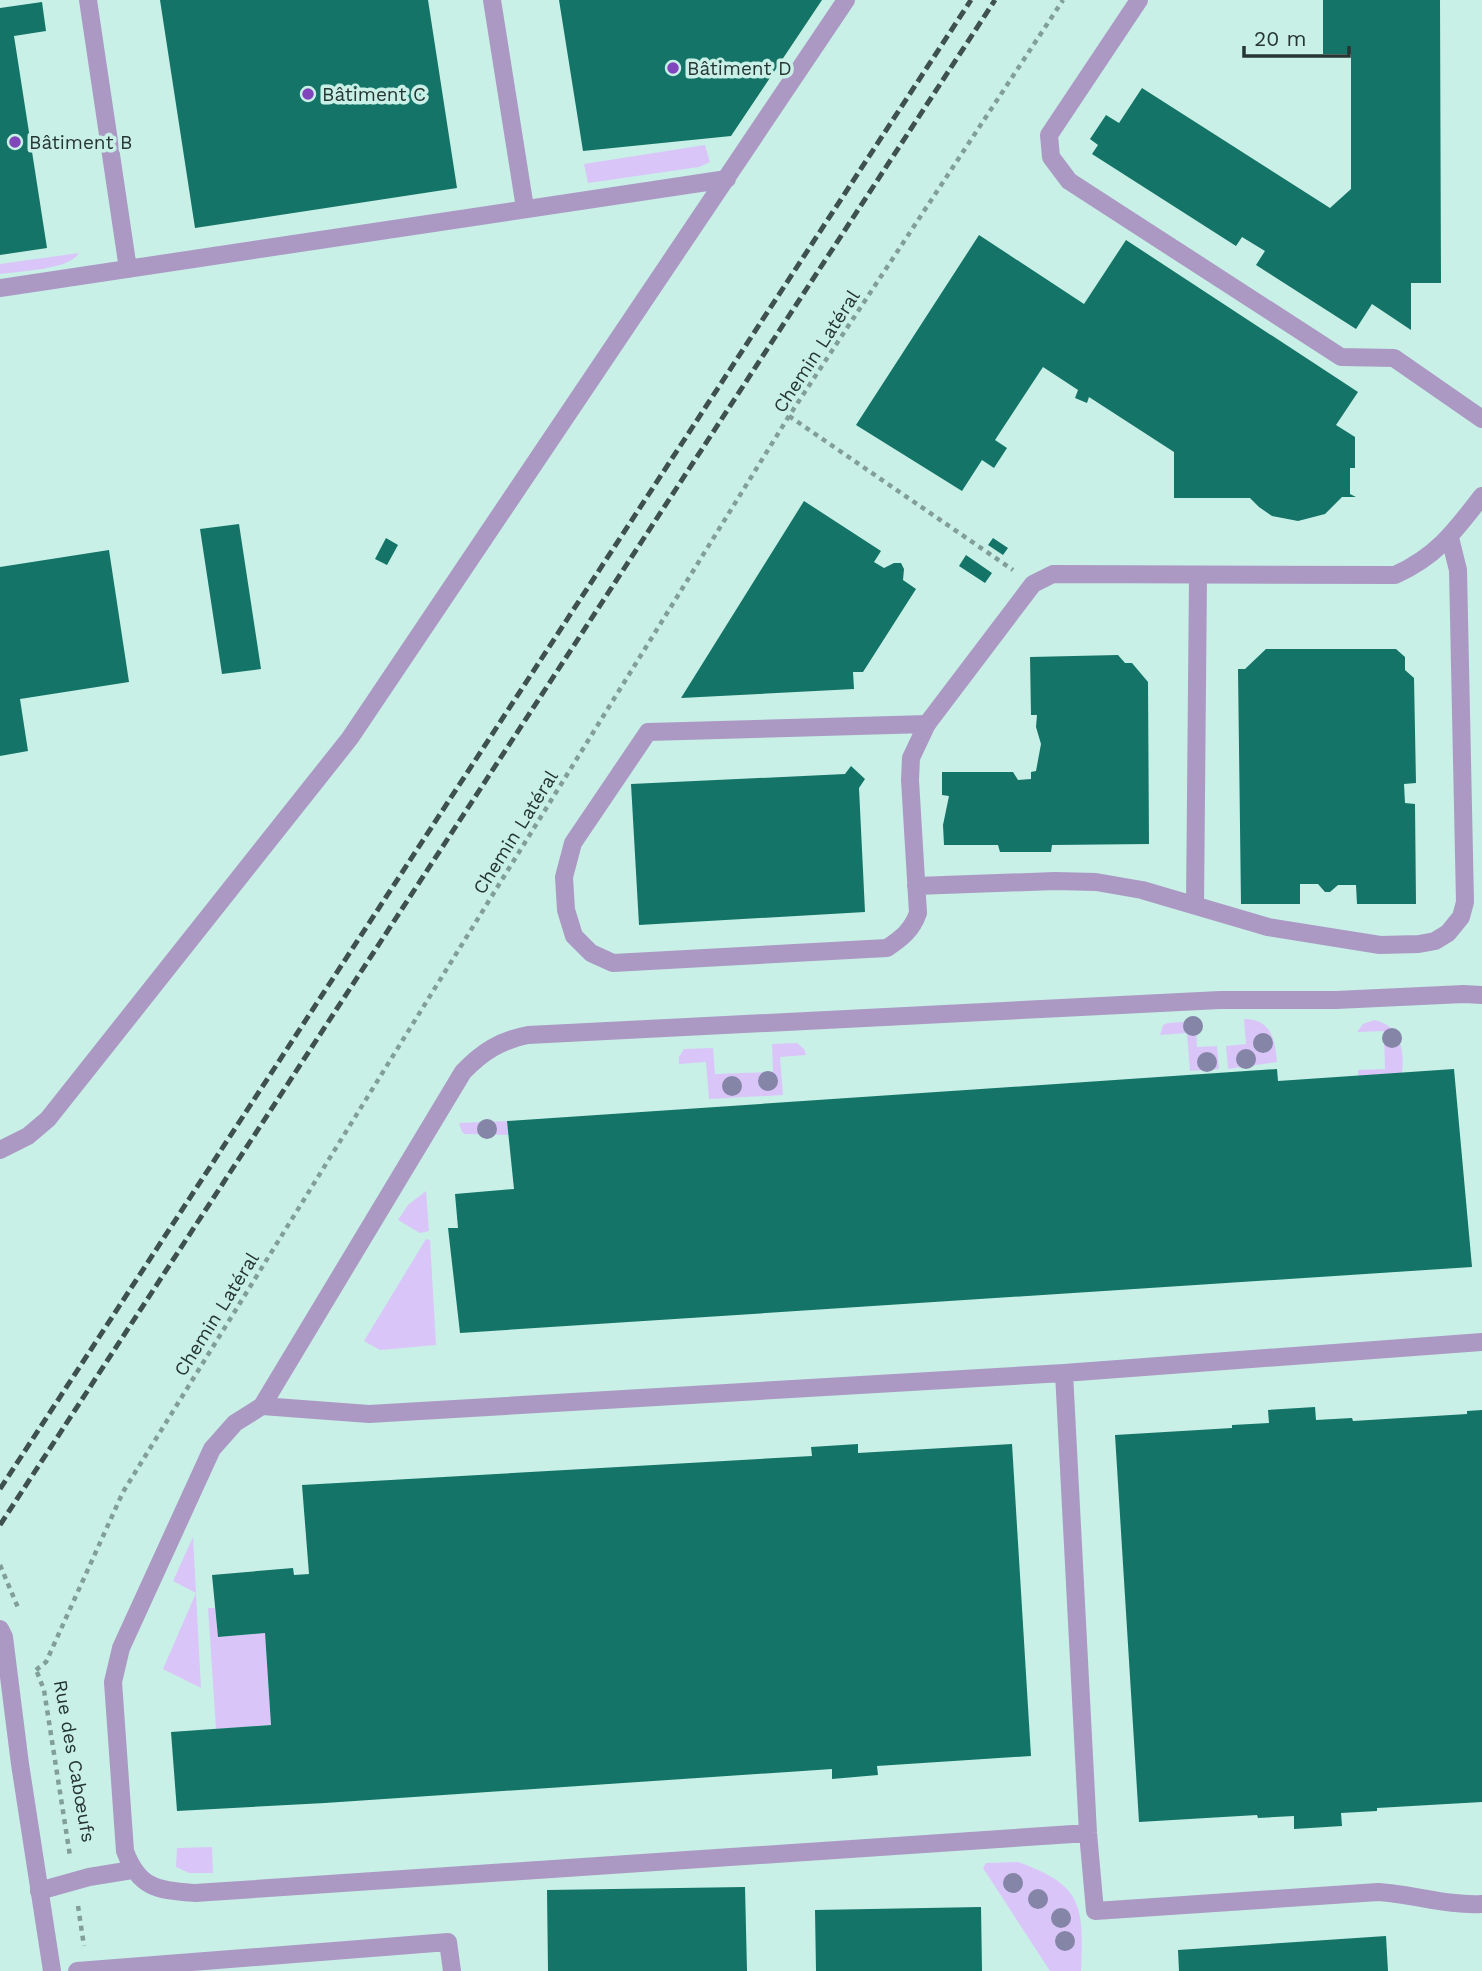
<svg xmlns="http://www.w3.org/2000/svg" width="1482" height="1971" font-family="'Work Sans',sans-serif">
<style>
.green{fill:#dac5f9}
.building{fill:#147467}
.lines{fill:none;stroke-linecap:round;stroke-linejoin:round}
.path{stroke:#819f98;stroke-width:4.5;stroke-dasharray:5 5;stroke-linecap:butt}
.service{stroke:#ab99c4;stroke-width:18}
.minor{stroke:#ab99c4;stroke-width:18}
.rail{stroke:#3e514d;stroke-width:5;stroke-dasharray:10 5;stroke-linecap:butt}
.tree{fill:#8585a7}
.poi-dot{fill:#8146bc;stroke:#c8f0e7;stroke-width:2.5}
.labels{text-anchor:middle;stroke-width:7;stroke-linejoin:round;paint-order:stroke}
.poi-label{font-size:19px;fill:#263632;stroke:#c8f0e7;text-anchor:start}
.street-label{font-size:19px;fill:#263632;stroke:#c8f0e7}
</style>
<rect width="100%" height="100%" fill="#c8f0e7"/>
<!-- green -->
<path class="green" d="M705 145 710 162 699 167 588 183 584 164Z
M79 253C69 270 20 271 0 274V264Z
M1244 1019C1272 1019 1275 1040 1277 1062L1228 1069 1226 1046 1246 1044Z
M1374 1020C1400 1025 1405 1050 1402 1073L1358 1076V1070L1385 1069 1384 1031 1357 1032 1363 1024Z
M1196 1021 1197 1047 1217 1046 1219 1069 1190 1071 1187 1033 1160 1035 1163 1025 1168 1023Z
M797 1043 804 1049 806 1055 780 1057 783 1095 709 1099 706 1062 679 1064V1057L684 1049 713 1048 715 1074 773 1072 772 1044Z
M507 1121 509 1135 465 1134 462 1132 459 1123Z
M426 1191 429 1231 420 1233 398 1220 408 1205Z
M426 1239 430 1240 436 1345 380 1350 364 1341Z
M193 1537 201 1688 163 1669 196 1593 173 1581Z
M208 1608H215L218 1637 265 1633 271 1725 216 1729Z
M212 1847 213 1873H189L176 1867 177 1848Z
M1018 1862C1083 1885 1084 1906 1081 1971H1050L983 1868 986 1863Z"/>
<!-- building -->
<path class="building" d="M160 0H428L457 188 195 228Z
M559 0H822L731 136 583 151Z
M1323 0H1440L1441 283H1411V330L1372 304 1356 329 1256 265 1265 251 1242 237 1236 246 1092 154 1098 145 1090 139 1106 115 1119 123 1142 88 1330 208 1351 189V54H1323Z
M42 2 46 31 14 36 47 248 0 255V8Z
M979 235 1084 304 1126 240 1358 392 1336 425 1355 437V468H1350V494L1356 497H1342L1325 514 1298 521 1272 516 1259 507 1250 498H1174V452L1089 397 1087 403 1075 398 1078 390 1043 367 995 440 1007 448 994 468 982 460 962 491 856 425Z
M804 501 881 551 874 562 884 568 894 563H901L904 569 903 580 916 589 863 672H853L854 689 681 698Z
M239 524 261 669 222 674 200 529Z
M386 538 398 545 387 565 375 559Z
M993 538 1008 548 1003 555 988 545Z
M109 550 129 682 20 699 28 751 0 756V567Z
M966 555 992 573 985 583 959 566Z
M1266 649H1396L1405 657V670L1414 678 1416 783 1404 784 1405 803 1415 804 1416 904H1357L1356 885H1338L1330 892H1325L1318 884H1300V904H1241L1238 669H1245Z
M1118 655 1125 663H1132L1148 682 1149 844 1052 845 1051 852H1000L998 845H944L943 825 949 796 942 795V772H1013L1018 780 1031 779V772L1036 771 1041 744 1036 727 1037 715H1031L1030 657Z
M851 766 865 779 859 788 865 912 639 925 631 784 845 774Z
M1277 1069 1278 1081 1454 1069 1472 1267 460 1333 448 1228H458L455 1194 514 1189 507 1121Z
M1315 1407 1316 1420 1352 1418 1353 1421 1467 1414V1411L1482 1410V1802L1377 1808V1811L1341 1813 1342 1826 1294 1829V1816L1258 1818 1257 1815 1139 1822 1115 1435 1232 1428V1425L1269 1423 1268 1410Z
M858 1444V1453L1012 1444 1031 1756 877 1766 878 1775 832 1779V1769L325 1803 177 1811 171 1732 271 1725 265 1633 218 1637 212 1575 293 1568 294 1575 309 1574 302 1485 812 1456 811 1447Z
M745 1887 747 1971H548L547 1890Z
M981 1907 982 1971H816L815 1910Z
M1386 1936 1388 1971H1179L1178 1950Z"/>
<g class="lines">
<!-- path -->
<path class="path" d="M789 416 1013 570
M0 1565 19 1610
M36 1670 46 1662 123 1492 789 416 1063 0
M37 1672 44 1690 70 1856
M78 1906 84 1946"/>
<!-- service -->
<path class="service" d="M88 0 128 269
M492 0 525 208
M1139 0 1049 135 1051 157 1069 181 1341 357 1394 358 1482 419
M0 288 727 179
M927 724 911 758 910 780 918 913C912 930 902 938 887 948L613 963 591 953 574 936 566 910 564 877 573 843 648 732Z
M916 886 1055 881 1096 882 1142 890 1268 927 1380 945 1419 944 1435 941 1448 933 1461 917 1465 902 1458 570 1450 538
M1195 906 1198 576
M0 1150 28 1136 48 1119 350 738 846 0
M1064 1373 1088 1833 1095 1911 1378 1892C1413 1894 1448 1906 1482 1904
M262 1406 463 1072C482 1052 501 1040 528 1035L1220 1000H1336L1464 994 1482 995
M1088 1833 195 1893C158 1890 139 1889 125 1851L113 1682 121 1648 212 1449 235 1423 262 1406 369 1414 1064 1373 1482 1342
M39 1891 89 1877 132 1870
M77 1971 448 1942 452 1971"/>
<!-- minor -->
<path class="minor" d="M927 724 1033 584 1053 574 1395 575C1437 556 1455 531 1482 496
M0 1629 4 1637 20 1764 52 1971"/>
<!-- rail -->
<path class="rail" d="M0 1489 971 0
M0 1525 995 0"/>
</g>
<!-- trees -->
<g class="tree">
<circle cx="1193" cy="1026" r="10"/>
<circle cx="1392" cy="1038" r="10"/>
<circle cx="1263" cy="1043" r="10"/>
<circle cx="1246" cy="1059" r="10"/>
<circle cx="1207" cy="1062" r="10"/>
<circle cx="768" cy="1081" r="10"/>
<circle cx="732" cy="1086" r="10"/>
<circle cx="487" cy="1129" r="10"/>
<circle cx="1013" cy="1883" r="10"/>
<circle cx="1038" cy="1899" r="10"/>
<circle cx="1061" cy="1918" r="10"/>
<circle cx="1065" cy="1941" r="10"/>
</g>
<!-- markers -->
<g class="poi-dot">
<circle cx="673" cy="68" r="7"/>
<circle cx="308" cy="94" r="7"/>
<circle cx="15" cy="142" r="7"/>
</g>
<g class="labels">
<!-- poi labels -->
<g class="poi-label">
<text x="687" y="75">Bâtiment D</text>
<text x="322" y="101">Bâtiment C</text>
<text x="29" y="149">Bâtiment B</text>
</g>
<!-- street labels -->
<g class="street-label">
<text transform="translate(816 351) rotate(-57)" y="7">Chemin Latéral</text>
<text transform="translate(515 832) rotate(-58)" y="7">Chemin Latéral</text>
<text transform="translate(216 1314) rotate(-58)" y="7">Chemin Latéral</text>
<text transform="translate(75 1761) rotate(80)" y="7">Rue des Cabœufs</text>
</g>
</g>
<!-- scale -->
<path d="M1244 46v10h105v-10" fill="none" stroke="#263632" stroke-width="3.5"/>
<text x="1254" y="46" font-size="21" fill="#263632" stroke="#c8f0e7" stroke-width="5" paint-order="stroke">20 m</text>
</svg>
